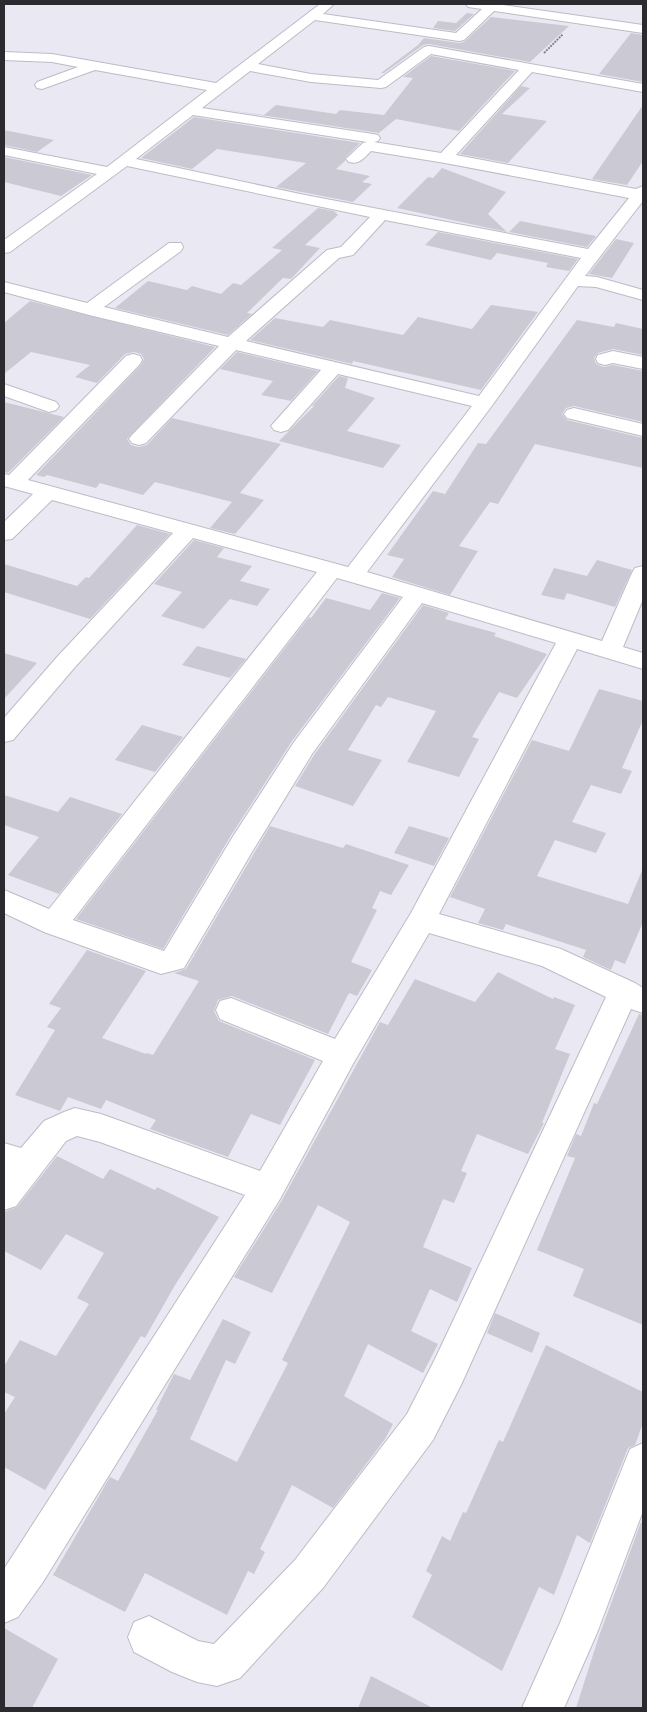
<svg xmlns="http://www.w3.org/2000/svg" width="647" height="1712" font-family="'Fira Sans',sans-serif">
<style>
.building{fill:#cbc9d3}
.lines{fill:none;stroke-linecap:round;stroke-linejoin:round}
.minor-casing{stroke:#bcbcc6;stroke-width:2}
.path{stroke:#83838a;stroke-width:2;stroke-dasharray:2 1;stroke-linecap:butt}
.minor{fill:#fff;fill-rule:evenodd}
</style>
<rect width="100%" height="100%" fill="#eae9f3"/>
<!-- building -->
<path class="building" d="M467 13 474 14 455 31 433 28 438 21 456 23Z
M491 17 569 26 530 62 429 44 423 45 384 73H381L418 45 424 38 459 43 464 42Z
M631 33 643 35V82L599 74Z
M431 56 515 71 459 131 396 119 379 133 207 107 264 115 276 105 336 114 340 110 384 115 413 78 403 77Z
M521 86 530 88 502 114 547 121 508 163 460 154Z
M643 105V161L627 185 592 179Z
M194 117 360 143 345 158V161L336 169 370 176 362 182 372 184 353 202 276 187 306 163 217 149 192 169 141 158Z
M4 130 54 140 37 152 4 145Z
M4 157 92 175 61 196 4 182Z
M442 168 506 192 488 214 507 232 397 208 428 177 433 178Z
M318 208 334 211 338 215 305 245 320 248 291 279 283 278 247 313 252 314 228 335 115 308 148 281 187 290 192 286 221 294 233 283 241 285 282 250 272 248Z
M520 221 596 236 587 247 509 232Z
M438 232 578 259 569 271 546 267 548 263 497 253 491 260 425 245Z
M616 239 634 243 612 278 589 274Z
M30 301 215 347 127 439 131 445 138 447 147 445 172 418 281 444 240 493 264 500 235 534 210 528 232 502 155 482 143 495 100 483 96 488 47 475 44 477 36 475 141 365 144 359 141 354 134 352 125 354 97 383 75 377 90 365 31 352 4 374V323Z
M491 305 538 312 481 390 353 361 352 364 250 340 275 318 323 327 330 320 403 335 418 317 472 329Z
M577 320 614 327 616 323 643 329V355L613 349 598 353 594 358 596 364 604 367 613 365 643 371V422L574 406 566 408 562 414 567 420 643 438V468L535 444 498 504 490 502 459 546 478 551 450 595 392 577 404 559 387 555 433 491 445 494 478 443 486 444Z
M237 352 318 371 291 401 261 395 273 381 220 369Z
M339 376 348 378 345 388 375 398 347 431 401 445 383 468 279 441 314 406H312Z
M4 402 64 417 8 473 4 472Z
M137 525 170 534 90 619 4 592V564L77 586 86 577 89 578Z
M194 540 224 548 217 557 252 566 240 581 270 589 257 606 230 599 204 629 161 616 182 592 154 584Z
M597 560 632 570 615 607 567 593 564 600 541 595 554 568 587 576Z
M382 593 400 598 292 741 230 837 163 949 76 919 309 617 311 618 326 598 370 610Z
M423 605 449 613 445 619 496 633 494 636 547 654 517 698 499 692 472 737 479 739 459 777 407 762 436 711 388 697 381 707 376 705 348 750 382 760 353 806 295 786 314 755Z
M197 646 246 659 230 678 182 665Z
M4 653 37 663 4 699Z
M599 689 643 701V720L622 768 632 771 621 794 591 785 572 822 606 833 596 853 555 840 537 876 628 904 643 868V922L625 964 615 960 611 970 583 957 586 950 506 924 503 930 478 923 485 909 450 897 532 740 569 751Z
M142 725 183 737 155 772 115 760Z
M4 795 58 812 70 797 122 814 59 894 8 875 39 837 4 825Z
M270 826 343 848 346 844 409 865 391 895 380 891 372 908 377 910 351 962 372 970 357 996 349 993 328 1034 232 996 218 1000 214 1011 219 1021 315 1060 280 1125 251 1114 228 1157 150 1129 156 1120 106 1100 101 1109 68 1097 60 1111 15 1095 55 1030 47 1027 61 1008 49 1004 87 950 146 971 102 1038 146 1054 147 1053 153 1055 199 981 174 973 186 969Z
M409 826 449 838 434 866 394 853Z
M498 972 553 999 554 997 575 1005 555 1049 570 1054 542 1123H544L528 1154 477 1134 461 1171 467 1173 454 1203 443 1199 423 1247 472 1268 457 1302 430 1289 411 1331 438 1344 423 1373 368 1344 344 1396 393 1424 385 1439 333 1508 292 1485 260 1549 265 1552 254 1574 248 1571 227 1615 145 1573 125 1612 53 1575 110 1477 118 1481 158 1410H156L174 1374 190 1380 223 1319 251 1332 235 1364 226 1360 190 1439 237 1462 288 1363 282 1360 350 1222 318 1205 272 1293 234 1277 282 1200 380 1022 388 1025 415 979 475 1002Z
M639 1014 643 1015V1325L573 1296 584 1269 537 1250 575 1158 567 1156 576 1134 581 1136 594 1103 597 1104Z
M57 1156 103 1179 110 1169 155 1190 157 1187 219 1217 175 1285 145 1338 141 1336 45 1490 4 1467V1414L15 1397 4 1392V1366L20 1340 56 1356 89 1304 77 1298 104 1253 66 1234 41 1270 4 1251V1212L17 1207Z
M495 1313 540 1333 532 1353 487 1333Z
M546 1345 643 1392V1423L635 1445 628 1448 590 1543 577 1535 554 1595 539 1587 502 1671 412 1617 432 1575 426 1571 442 1536 450 1541 463 1512 466 1513 499 1440 503 1442Z
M641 1522 643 1523V1708H576L599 1636Z
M4 1628 58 1659 32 1708H4Z
M371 1676 433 1708H358Z"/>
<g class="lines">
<defs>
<path id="minor" d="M320 4H334L323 14 456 33 482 9 468 7 466 4H496L643 25V33L494 11 464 40 459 41 315 20 258 64 311 74 378 80 424 47 429 46 643 84V92L532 72 456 155 636 189 643 186V201L585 276 597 277 643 290V300L596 287 578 286 491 407 367 572 602 641 632 573 635 568 643 566V599L623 647 643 653V669L577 649 439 914 561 949 635 983 643 988V1013L631 1009 461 1385 433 1440 323 1588 240 1678 217 1686 197 1682 172 1672 134 1652 128 1637 134 1622 149 1616 198 1641 214 1644 295 1560 407 1414 435 1359 606 997 542 966 429 933 353 1064 280 1199 43 1582 18 1617 4 1623V1569L245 1195 100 1142 77 1136 66 1141 16 1206 4 1210V1143L21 1148 44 1121 64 1112 75 1108 101 1114 260 1171 323 1061 220 1019 216 1010 220 1001 231 998 335 1039 411 913 556 643 422 603 312 754 252 852 184 968 161 974 44 932 4 913V890L49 909 317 572 193 538 75 667 13 740 4 742V718L57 657 173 533 52 500 12 539 4 540V522L33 494 4 486V474L9 475 126 356 133 354 140 356 142 360 140 364 28 480 348 567 472 406 338 374 288 430 281 432 274 430 271 426 321 370 236 350 146 443 139 445 132 443 129 439 132 435 219 346 89 315 4 292V282L87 303 169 243H181L183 247 181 251 104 307 228 337 327 250 341 247 370 217 127 166 10 252 4 253V240L97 174 4 155V147L107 167 207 90 95 70 42 89 37 88 35 85 37 82 78 67 52 62 4 60V52L52 54 216 83ZM431 54 519 70 441 153 374 142 378 141 380 138 378 135 373 134 202 108 250 71 311 82 381 88 386 87ZM193 115 367 142 363 143 346 159 349 162C359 165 364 158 371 151L445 163 629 198 588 249 305 195 136 159ZM385 220 581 258 479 396 246 341 339 258 353 255ZM337 578 403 597 294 742 232 838 164 951 73 920Z
M613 351 643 357V369L613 363 605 365 598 363 596 359 598 355Z
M4 384 56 402 59 406 56 410 49 412 4 396Z
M574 408 643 424V436L567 418 564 414 567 410Z
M643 1443V1511L597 1633 564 1708H522L560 1623 630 1449Z"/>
</defs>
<!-- minor casing -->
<use href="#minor" class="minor-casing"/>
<!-- path -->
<path class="path" d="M544 53 563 34"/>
<!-- minor -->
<use href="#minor" class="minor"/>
</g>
<!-- border -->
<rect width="647" height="1712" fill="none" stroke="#2b2b2f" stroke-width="10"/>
</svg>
